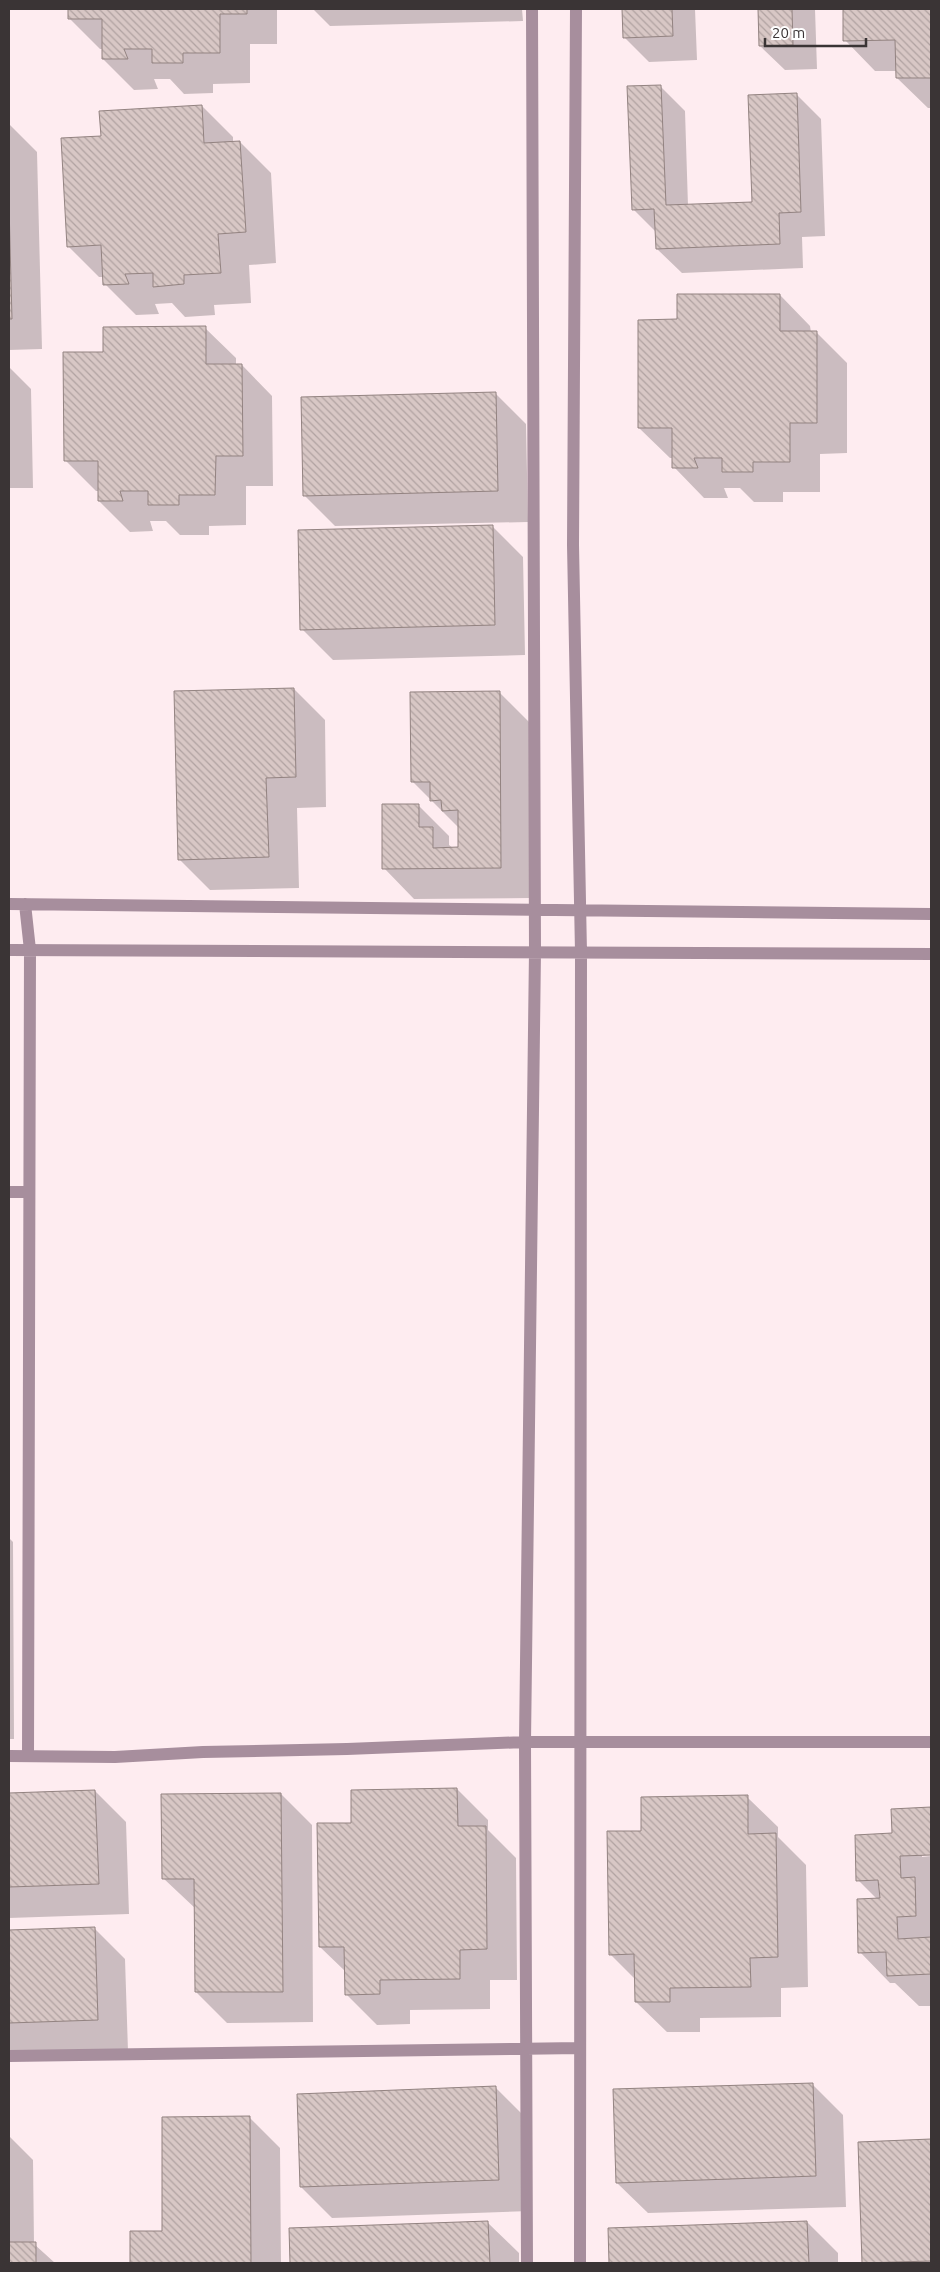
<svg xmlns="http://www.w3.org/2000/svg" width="940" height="2272" font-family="Ubuntu,sans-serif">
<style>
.shadow{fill:#0003}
.building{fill:url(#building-back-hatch);stroke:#938381}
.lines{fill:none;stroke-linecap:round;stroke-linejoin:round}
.minor{stroke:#a78e9d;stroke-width:12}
</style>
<defs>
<pattern id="building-back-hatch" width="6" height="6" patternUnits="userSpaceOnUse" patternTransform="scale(1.25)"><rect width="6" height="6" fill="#d8c7c5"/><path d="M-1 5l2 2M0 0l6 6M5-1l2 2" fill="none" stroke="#b0a2a1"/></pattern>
</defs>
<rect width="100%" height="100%" fill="#feecf0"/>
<!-- shadow -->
<path class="shadow" d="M69 9H277V44H250V83L213 84V93L184 94 170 79H154L158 89 134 90 103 59V49H100L69 18Z
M313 9H522L523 21 330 26Z
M624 9H695L697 60 649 62 625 38Z
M759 9H815L817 69 785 70 760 46Z
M844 9H931V108H928L897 78V71H875L845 40Z
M660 86 685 111 688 206 753 203 796 94 821 119 825 236 802 237 803 268 682 273 657 249 656 232 633 209Z
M202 106 233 137V142H240L271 173 276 263 249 265 251 303 214 305 215 315 185 317 172 303 155 304 159 314 136 315 105 284 104 277H99L68 246 102 138Z
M9 124 37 152 42 349 9 350Z
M780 295 810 326 811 332H816L847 363V453L820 454V492H783V502H754L740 488H724L728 498H704L674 467V458H670L639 428 678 321Z
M205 328 236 358V365H242L272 396 273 486H246V525L209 526V535H180L166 521H150L153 531 130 532 99 501V491H96L65 460 104 353Z
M9 367 31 389 33 488H9Z
M495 393 526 424 528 522 335 526 305 496Z
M492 526 523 557 525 655 333 660 302 629Z
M294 689 325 720 326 807 297 808 299 888 210 890 179 859Z
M499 692 530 723 531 898 414 899 384 868 418 805 449 836V845L453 848H459V828L412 781Z
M9 1384 10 1385V1477H9Z
M9 1538 13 1542 14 1739H9Z
M457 1789 488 1820V1830L516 1858 517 1980H490V2009L410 2010V2024L377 2025 346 1994V1972L320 1947 352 1825Z
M95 1791 126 1822 129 1914 9 1918V1794Z
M281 1794 312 1825 313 2022 227 2023 196 1992V1909L163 1878Z
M747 1797 778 1827V1837L806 1865 808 1987 781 1988V2017L700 2018V2032H667L636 2002V1980L610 1954 642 1832Z
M931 1808V1854H922V1857L931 1856V2006H919L895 1983H890L860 1952 877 1899 858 1880 893 1835 892 1810Z
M94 1928 125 1959 128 2051 9 2055V1931Z
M812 2084 843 2115 846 2207 648 2213 617 2183Z
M495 2087 526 2118 530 2211 332 2218 301 2187Z
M249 2117 280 2148 281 2263H132L131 2232H164Z
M9 2136 33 2160 34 2244 55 2263H9Z
M931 2140V2263H863L859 2143Z
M807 2222 838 2253V2263H610L609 2229Z
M488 2223 519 2253V2263H291L290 2229Z"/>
<!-- building -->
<path class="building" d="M68 9H247V14H220V53H183V63H152V49H124L128 59H102V19H68Z
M622 9H672L673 36 623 38Z
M758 9H792L793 45 759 46Z
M843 9H931V78H896L895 40 843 41Z
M661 85 666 205 752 202 748 95 797 93 801 212 779 213 780 244 656 249 654 209 632 210 627 86Z
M202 105 204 143 240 141 246 232 218 234 221 273 184 275V284L153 287V273L125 274 129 284 103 285 101 245 67 247 61 138 101 136 99 111Z
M9 205 12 319H9Z
M677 294H780V331H817V423H790V462H753V472H722V458H694L698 468H672V428H638V320L677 319Z
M206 326V364H242L243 456H216L215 495H179V505H148V491H120L123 501H98V461H64L63 352H103V327Z
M496 392 498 491 303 496 301 397Z
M493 525 495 625 300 630 298 530Z
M294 688 296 777 266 778 269 857 178 860 174 691Z
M500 691 501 868 382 869V804H419V827H433V848L458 847V810L442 811 441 800 430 801V782H411L410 692Z
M457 1788 458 1826H486L487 1949 460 1950V1979L380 1980V1994L345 1995 344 1947H319L317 1823H351V1790Z
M95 1790 99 1884 9 1887V1793Z
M281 1793 283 1992H195L194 1879H162L161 1794Z
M748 1795V1834L776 1833 778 1957 750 1958 751 1987 670 1988V2002H635L634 1954 609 1955 607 1831H641V1797Z
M931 1807V1855L900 1856 901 1878 915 1877 916 1916 897 1917 898 1939 931 1937V1974L887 1976 886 1952 858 1953 857 1899 880 1898 878 1880 856 1881 855 1835 892 1833 891 1809Z
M95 1927 98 2020 9 2023V1930Z
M813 2083 816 2176 616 2183 613 2089Z
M496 2086 499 2180 300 2187 297 2094Z
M250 2116 251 2263H130V2231H162V2117Z
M931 2139V2261L862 2263 858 2142Z
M488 2221 490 2263H290L289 2228Z
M807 2221 809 2263H609L608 2228Z
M9 2242H36V2263H9Z"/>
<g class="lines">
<!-- minor -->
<path class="minor" d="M576 9 573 545 581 952 580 2263
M9 904 931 914
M25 904 30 950 28 1756
M9 950 931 954
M9 1192H29
M9 1756 115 1757 203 1752 347 1749 525 1742H931
M9 2056 580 2048
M527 2263 525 1742 535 951 532 9"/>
</g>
<!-- border -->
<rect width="940" height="2272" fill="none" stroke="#3a3435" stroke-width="20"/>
<!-- scale -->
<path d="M765 38v8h101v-8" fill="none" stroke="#3a3435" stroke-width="2.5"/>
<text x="772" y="38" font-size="15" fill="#3a3435" stroke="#ffffff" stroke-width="4" paint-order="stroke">20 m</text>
</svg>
